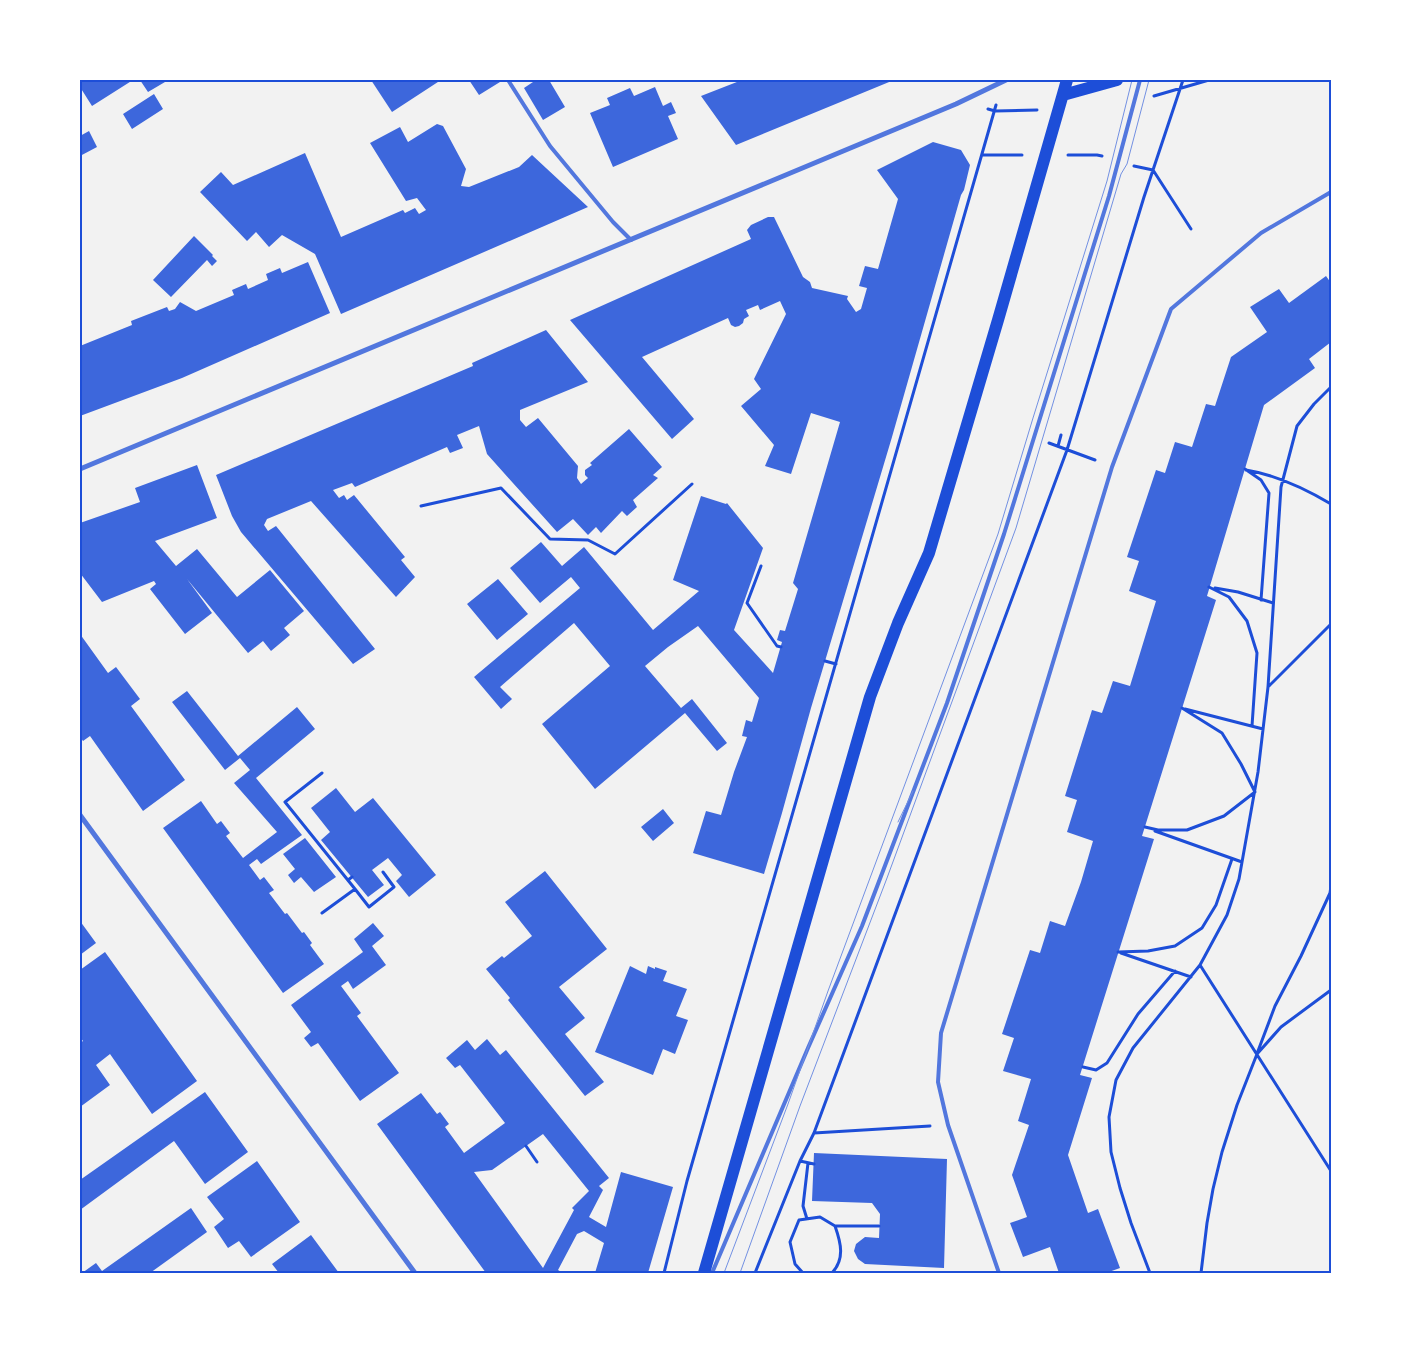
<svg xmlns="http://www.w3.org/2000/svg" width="1411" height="1353" font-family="Arial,sans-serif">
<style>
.building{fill:#3d67dc;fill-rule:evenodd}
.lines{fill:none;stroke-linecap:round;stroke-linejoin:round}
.path{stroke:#1d4ed8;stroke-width:3}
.service{stroke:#5277de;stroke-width:4}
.minor{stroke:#5277de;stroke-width:5}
.primary{stroke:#1d4ed8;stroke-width:12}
.tram{stroke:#7290e2;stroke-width:1}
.neatline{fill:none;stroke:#1d4ed8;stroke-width:2}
</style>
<rect width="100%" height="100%" fill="#f2f2f2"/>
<!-- building -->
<path class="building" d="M80 80H133L92 106 80 87Z
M140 80H164L165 82 148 92Z
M371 80H441L392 112Z
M469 80H498L500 82 479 95Z
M536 80H549L565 107 543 120 524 88Z
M742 80H894L736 145 701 96Z
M655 87 663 106 671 102 676 113 668 116 678 139 613 167 590 113 610 105 607 98 630 88 634 96Z
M154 94 163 109 132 129 123 114Z
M437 124 443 126 466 169 461 186 469 187 519 167 532 155 588 207 341 314 315 254 282 235 269 247 256 232 247 241 200 192 221 172 233 185 305 153 341 237 403 210 405 213 415 208 419 214 426 210 417 198 406 201 370 143 400 127 408 142Z
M89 131 97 147 80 156V136Z
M933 142 961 150 970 165 964 190 961 195 892 437 811 708 782 813 764 874 693 853 706 811 721 815 734 772 747 737 742 736 746 720 752 722 759 698 698 626 668 647 645 666 681 708 692 699 727 743 717 751 685 713 595 789 542 724 610 666 574 623 500 687 512 699 501 709 474 677 580 588 571 577 540 603 510 568 541 542 562 566 584 547 653 630 699 591 673 580 701 496 726 504 727 503 763 548 734 630 773 673 782 642 777 640 780 630 785 631 798 589 793 583 840 422 811 413 791 474 765 466 774 445 741 406 761 389 754 379 786 314 780 301 760 310 758 305 746 310 749 316 744 319 743 323 739 326 735 327 731 325 728 318 642 357 694 419 672 439 570 320 751 239 747 230 751 225 768 217H774L803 277 810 282 812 288 848 296 847 299 856 312 861 309 867 288 859 286 865 266 878 269 898 199 877 170Z
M194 236 213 255 212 256 217 261 212 266 207 260 171 297 153 280Z
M308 262 330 313 182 378 80 416V346L132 325 131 321 167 307 169 311 175 309 180 302 196 311 234 295 232 290 246 284 248 289 268 280 266 274 280 268 282 273Z
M1326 276 1331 283V342L1309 359 1315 368 1264 405 1207 596 1216 600 1142 836 1154 839 1080 1075 1092 1078 1068 1155 1088 1213 1098 1209 1120 1268 1106 1273H1059L1050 1247 1023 1257 1010 1223 1027 1217 1012 1175 1029 1125 1018 1121 1031 1079 1003 1071 1014 1038 1002 1034 1030 950 1040 953 1050 921 1065 926 1081 882 1093 841 1067 832 1077 800 1065 796 1092 710 1102 713 1113 681 1130 686 1156 601 1129 591 1139 561 1127 557 1156 470 1165 473 1175 442 1192 447 1206 404 1215 406 1231 357 1267 332 1250 307 1279 289 1289 303Z
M546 330 588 382 520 410V420L526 427 538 418 578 466 577 478 581 484 588 478 585 475V470L592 465 590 463 629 429 662 467 653 475 658 478 633 500 637 507 627 516 622 511 601 533 596 527 588 535 573 519 557 532 487 454 479 426 457 435 463 448 450 453 447 447 355 487 352 483 333 490 339 498 344 495 347 500 354 495 405 557 401 560 415 577 396 597 311 501 267 519 264 525 268 531 276 526 375 649 353 664 241 532 232 516 216 475 473 366 472 363Z
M197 465 217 518 155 541 176 566 197 549 237 597 270 570 304 611 284 628 290 635 271 651 263 641 248 653 187 579 212 613 185 634 150 589 156 584 154 581 102 602 80 573V523L140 502 135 488Z
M498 579 528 614 497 640 467 604Z
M80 634 108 673 116 667 140 699 131 706 185 780 143 811 90 736 83 741 80 737Z
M187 691 238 756 297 707 315 729 256 778 302 835 261 864 257 859 249 865 260 880 264 877 274 890 269 893 285 914 287 913 302 933 304 932 312 943 310 945 324 964 283 993 163 828 201 801 217 824 221 821 230 833 226 836 243 858 277 832 234 783 250 770 240 758 225 770 172 702Z
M336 788 355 812 373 798 436 875 409 897 396 881 402 875 388 858 372 870 384 885 368 897 321 840 330 832 311 808Z
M663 809 674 823 653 841 641 827Z
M305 838 336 877 314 892 301 877 294 883 288 875 295 869 283 854Z
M545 871 607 949 559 987 585 1018 565 1034 604 1082 585 1096 508 1000 510 998 486 969 502 956 504 958 532 936 505 902Z
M80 921 96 943 80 955Z
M373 923 384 936 372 946 386 965 353 989 348 981 341 986 361 1013 357 1016 399 1073 360 1101 318 1043 311 1047 304 1038 311 1032 291 1005 363 952 354 939Z
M105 952 197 1081 152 1114 110 1054 96 1065 110 1085 80 1107V1043L83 1041 80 1037V970Z
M630 966 646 974 648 966 655 969V967L667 971 663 981 687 989 676 1016 688 1020 675 1054 663 1049 653 1075 595 1052Z
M487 1039 500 1055 506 1050 609 1178 599 1186 603 1190 589 1217 606 1227 621 1172 673 1187 648 1273H595L604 1243 584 1231 577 1234 558 1270 563 1273H486L377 1124 421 1093 437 1114 440 1112 449 1124 445 1127 464 1153 505 1123 460 1065 455 1068 446 1058 467 1040 475 1050ZM543 1134 589 1191 572 1208 574 1210 543 1268 474 1172 492 1170Z
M205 1092 248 1152 205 1184 174 1141 80 1210V1180Z
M814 1153 947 1159 944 1268 865 1264 858 1259 854 1251 856 1244 865 1237 879 1238 880 1214 872 1203 812 1201Z
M257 1161 300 1222 251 1257 239 1241 228 1248 214 1227 224 1219 207 1197Z
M191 1208 207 1232 150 1273H82L96 1263 102 1271Z
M311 1235 339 1273H279L272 1264Z"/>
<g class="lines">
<!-- path -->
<path class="path" d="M1154 96 1209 80
M988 109 995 111 1037 110
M982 155H1022
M1068 155H1097L1102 156
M1134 166 1153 170 1191 229
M1049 443 1095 460
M1058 446 1061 435
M1245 469 1261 480 1269 493 1261 600
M1246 470C1277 475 1304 488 1331 504
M421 506 501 488 550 539 588 540 615 554 692 484
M761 566 747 603 777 646 781 647
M1209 587 1229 597 1247 621 1257 653 1252 726
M1215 588 1238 592 1273 603
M825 661 836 664
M1268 687 1331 624
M1185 709 1263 729
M322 773 285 802 355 889 322 913
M1145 827 1158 830H1187L1224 816 1255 792 1241 764 1222 733 1182 708
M1155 831 1242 862
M348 880 352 877
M355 889 369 907 394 887 383 872
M1118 952 1148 951 1175 946 1202 928 1216 905 1232 859
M1121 953 1191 977
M1200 965 1331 1171
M1258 1051 1275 1006 1301 956 1330 893 1331 886
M1083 1067 1096 1070 1107 1063 1138 1014 1175 971
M814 1133 930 1126
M526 1146 537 1162
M800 1161 814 1164
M807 1219 803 1206 808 1163
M835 1226H879
M664 1273 687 1181 996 105
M755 1273 800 1161 814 1133 1067 450 1144 197 1183 80
M803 1273 795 1264 790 1242 799 1220 820 1217 835 1226C841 1243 845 1259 832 1273
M1150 1273 1131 1223 1120 1188 1111 1152 1109 1117 1116 1080 1133 1048 1200 965 1227 915 1239 879 1258 772 1268 687 1281 487 1297 426 1314 404 1331 387
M1201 1273 1207 1223 1213 1189 1222 1152 1237 1105 1257 1054 1281 1027 1331 990"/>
<!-- service -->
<path class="service" d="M508 80 550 146 613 222 631 240
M712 1273 808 1048 862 926 947 703 1004 534 1109 196 1140 80
M999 1273 948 1125 938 1082 941 1033 1112 467 1171 309 1261 233 1331 192"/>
<!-- minor -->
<path class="minor" d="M80 469 956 104 1006 80
M80 815 415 1273"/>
<!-- primary -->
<path class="primary" d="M1063 95 1117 80
M704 1273 870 697 898 623 929 553 998 320 1067 80"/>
<!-- tram -->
<path class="tram" d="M898 822 913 791
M724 1273 788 1104 828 991 998 534 1033 418 1107 181 1132 80
M740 1273 800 1106 887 878 1016 528 1121 174 1127 164 1149 80"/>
</g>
<!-- border -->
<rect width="1411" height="1353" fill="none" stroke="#ffffff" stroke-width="162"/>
<rect x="81" y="81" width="1249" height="1191" class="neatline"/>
</svg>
